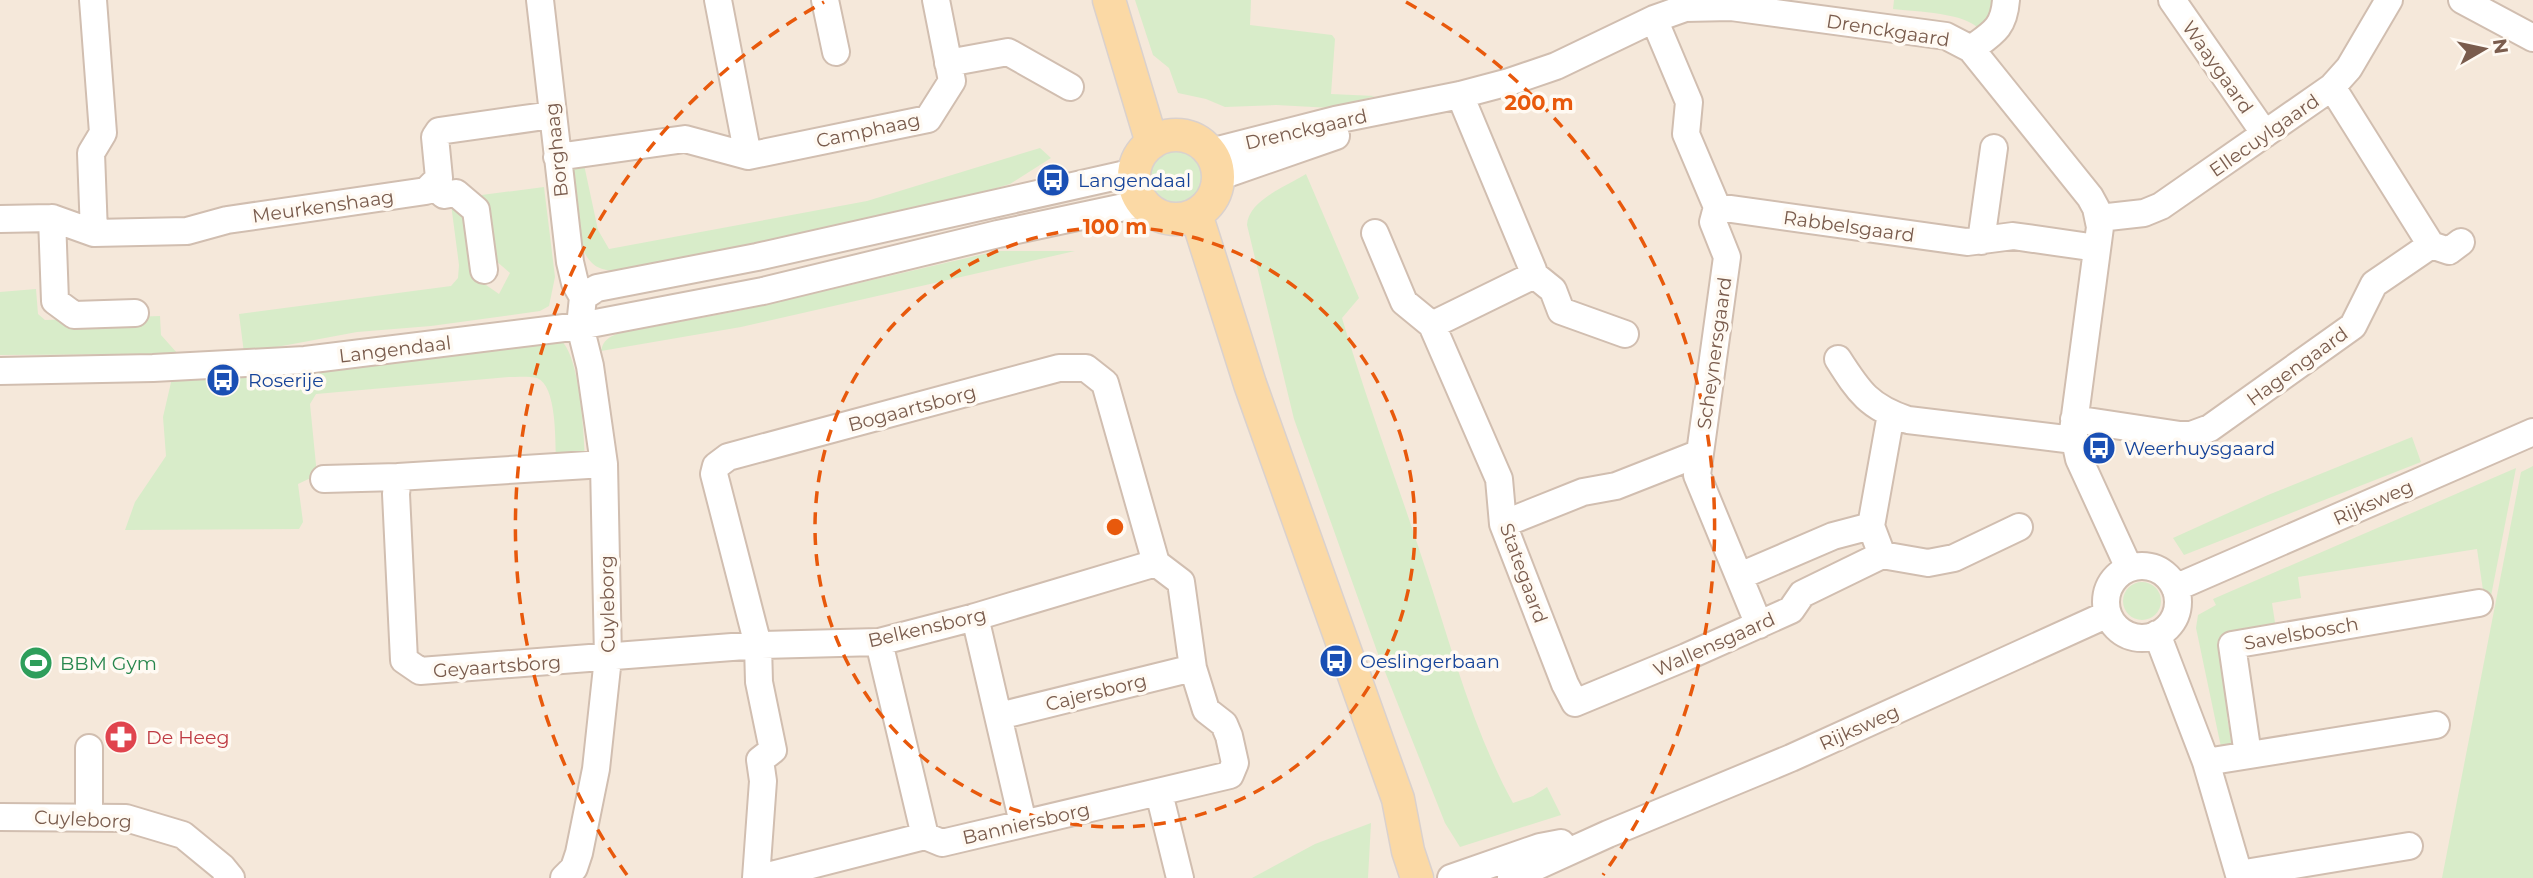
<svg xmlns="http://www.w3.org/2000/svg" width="2533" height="878" font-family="Montserrat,sans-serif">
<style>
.residential{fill:#f5e8da}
.green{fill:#d8ecc9}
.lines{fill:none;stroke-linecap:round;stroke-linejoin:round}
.minor-casing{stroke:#d1beb0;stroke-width:30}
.major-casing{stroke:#dad1cd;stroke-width:35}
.minor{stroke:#fff;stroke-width:26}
.major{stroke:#fbd9a5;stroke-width:32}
.ring{fill:none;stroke:#e8590c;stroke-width:3.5;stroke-dasharray:12 9}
.labels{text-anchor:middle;stroke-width:7;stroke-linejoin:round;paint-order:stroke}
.street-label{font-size:19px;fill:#7a5c4d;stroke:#fffaf3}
.transit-label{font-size:19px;fill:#164399;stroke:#fffaf3;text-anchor:start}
.leisure-label{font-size:19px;fill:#27864d;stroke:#fffaf3;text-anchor:start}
.health-label{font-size:19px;fill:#be3a42;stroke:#fffaf3;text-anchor:start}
.centre{fill:#e8590c;stroke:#fffaf3;stroke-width:3.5}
.ring-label{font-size:21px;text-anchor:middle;font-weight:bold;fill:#e8590c;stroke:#fffaf3;stroke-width:7;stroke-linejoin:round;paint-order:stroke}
</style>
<rect width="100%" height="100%" fill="#fdf6ec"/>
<!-- residential -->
<path class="residential" d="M0 0H2533V878H0Z"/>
<!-- green -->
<path class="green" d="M1135 0H1251L1250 25 1332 35 1335 39 1331 94 1375 96 1332 108 1276 105 1225 107 1206 99 1178 93 1169 68 1153 55Z
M1894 0H1998L1981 31C1967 12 1916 12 1893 9Z
M1145 177a32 32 0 1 1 64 0a32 32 0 1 1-64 0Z
M1040 148 1051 158 1010 184 934 207 613 271C598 269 592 266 584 252L567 165 583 160 598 230 609 249 867 201Z
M1306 174 1359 298 1342 318C1367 402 1398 484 1425 567 1450 643 1474 733 1513 803L1533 796 1547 787 1561 815 1460 847 1445 823 1378 654 1294 419 1247 225C1248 200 1287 186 1306 174Z
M544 187 555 277 549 306 540 311 431 326 357 332 244 353 239 314 451 286 458 278 459 265 451 204 462 207 476 278 499 294 510 273 495 260 474 196Z
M997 251H1075L741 327 601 351C603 340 609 337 619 333L738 311Z
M36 289 38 314 45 320 160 316 161 335 178 354 0 355V292Z
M560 340C580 354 584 434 585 459H556C555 440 557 386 537 378 529 376 517 377 509 377L316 394 310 404 317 475 298 484 303 522 299 529 125 530 135 502 166 456 163 417 172 378Z
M2412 437 2421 462 2184 555 2173 538 2268 495Z
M2533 466V878H2442L2521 472Z
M2516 468 2491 596 2484 597 2477 549 2298 577 2301 598 2272 603 2276 629 2222 638 2234 716 2227 717 2230 734 2236 733 2235 744 2221 747 2196 628 2198 615 2216 605 2213 599Z
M2123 601a19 19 0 1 1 38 0a19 19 0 1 1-38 0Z
M1371 823 1368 878H1252L1315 844Z"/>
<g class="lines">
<defs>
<path id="minor" d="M93 0 103 133 91 153 94 233
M540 0 570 262 575 283 583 297
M718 0 748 156
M825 0 836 52
M2172 0 2265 134
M2462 0 2533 38
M1654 19 1689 102 1686 134 1717 207 1713 222 1727 257 1697 475 1759 625
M1971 49C1993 33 2004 28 2006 0
M948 63 1008 52 1070 87
M1210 152 1335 120 1460 95 1509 82 1556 66 1654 19 1685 8 1731 7 1946 36 1971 49 2090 197 2096 208 2100 227 2073 431 2079 459 2129 568
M557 157 685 139 748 156 928 119 952 81 936 0
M1218 177 1336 136
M432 185 444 195 456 193 476 210 484 270
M1717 207 1967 242 2013 236 2097 248
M52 218 55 301 74 315 135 313
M2099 218 2144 213 2161 206 2332 87 2349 68 2389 0
M0 219 52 218 94 233 187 231 227 220 426 191 439 178 435 137 439 131 552 115
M1375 233 1404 302 1432 325 1499 479 1503 524 1565 684 1575 703 1686 657 1791 610 1802 594 1882 555 1928 563 1954 558 2019 527
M1981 241 1994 148
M2431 245 2449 251 2461 242
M1532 273 1553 290 1561 311 1625 334
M583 297 597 288 757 257 1135 172
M1432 325 1528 278 1533 270 1460 95
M1838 359C1859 392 1869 407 1908 420L2074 440
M0 371 153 368 305 360 580 326 763 291 998 234 1143 203
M2074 419 2180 435H2191L2210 428 2353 326 2374 284 2431 245 2332 87
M604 464 398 477 396 494 404 660 420 671 758 645 879 642 975 617 1156 563
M324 479 398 477
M1503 524 1583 492 1616 486 1700 453
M1882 555 1871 526 1891 414
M2106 602a36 36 0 1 1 72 0a36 36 0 1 1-72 0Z
M1740 576 1833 536 1871 526
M2175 588 2533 432
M975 617 1023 823
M2157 634 2206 762 2240 878
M879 642 925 836 942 843 1230 775 1235 763 1229 736 1224 724 1206 710 1193 668 1181 582 1156 563
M999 716 1193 668
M2248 755 2232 645 2479 603
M2206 762 2436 725
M1159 793 1180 878
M0 817 126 818 183 835 222 867 231 878
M89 817V748
M2239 874 2409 846
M564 878 574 868 579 853 596 769 608 658 604 464 590 366 580 326 583 297
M756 878 763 781 760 760 773 750 759 682 758 645 714 474 716 466 728 457 1059 368H1086L1105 383 1156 563
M760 878 925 836
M1451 878 1540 847 1561 843
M1511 878 1608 834 1791 758 2108 614"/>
<path id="major" d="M1109 0 1152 143
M1134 177a42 42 0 1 1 84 0a42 42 0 1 1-84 0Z
M1196 214 1250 384 1398 799 1408 851 1417 878"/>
</defs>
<!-- minor casing -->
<use href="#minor" class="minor-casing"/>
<!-- major casing -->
<use href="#major" class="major-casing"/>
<!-- minor -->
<use href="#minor" class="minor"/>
<!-- major -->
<use href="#major" class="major"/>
</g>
<!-- distance rings -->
<g class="ring">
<circle cx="1115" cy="527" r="300"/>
<path d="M627 875A600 600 0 0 1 824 2M1406 2A600 600 0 0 1 1603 875"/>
</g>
<!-- icons -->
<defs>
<symbol id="bus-disc" viewBox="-11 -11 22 22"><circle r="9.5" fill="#1a4fb4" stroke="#fffaf3"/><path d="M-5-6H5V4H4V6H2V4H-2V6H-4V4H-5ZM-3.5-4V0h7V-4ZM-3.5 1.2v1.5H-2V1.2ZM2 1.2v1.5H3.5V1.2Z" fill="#fff"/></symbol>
<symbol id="stadium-disc" viewBox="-11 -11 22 22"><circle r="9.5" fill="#2e9e5b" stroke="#fffaf3"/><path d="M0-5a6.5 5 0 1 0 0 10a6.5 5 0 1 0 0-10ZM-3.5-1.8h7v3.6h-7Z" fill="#fff"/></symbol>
<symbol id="pharmacy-disc" viewBox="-11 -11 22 22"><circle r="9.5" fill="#e0444e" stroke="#fffaf3"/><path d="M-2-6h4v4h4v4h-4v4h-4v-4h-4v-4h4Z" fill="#fff"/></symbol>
</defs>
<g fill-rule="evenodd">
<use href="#bus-disc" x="1034" y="161" width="38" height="38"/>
<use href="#bus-disc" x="204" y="361" width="38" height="38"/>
<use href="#bus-disc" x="2080" y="429" width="38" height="38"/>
<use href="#bus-disc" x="1317" y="642" width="38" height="38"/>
<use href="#stadium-disc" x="17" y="644" width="38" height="38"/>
<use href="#pharmacy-disc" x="102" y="718" width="38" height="38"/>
</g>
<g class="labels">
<!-- street labels -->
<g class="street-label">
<text transform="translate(1888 30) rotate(9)" y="7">Drenckgaard</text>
<text transform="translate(2218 67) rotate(55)" y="7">Waaygaard</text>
<text transform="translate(1306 129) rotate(-13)" y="7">Drenckgaard</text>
<text transform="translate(868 130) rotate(-12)" y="7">Camphaag</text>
<text transform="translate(2264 135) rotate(-35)" y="7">Ellecuylgaard</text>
<text transform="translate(556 150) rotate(-96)" y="7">Borghaag</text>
<text transform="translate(323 206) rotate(-8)" y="7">Meurkenshaag</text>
<text transform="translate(1849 226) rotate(8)" y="7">Rabbelsgaard</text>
<text transform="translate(395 349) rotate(-7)" y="7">Langendaal</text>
<text transform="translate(1714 353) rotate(-82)" y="7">Scheynersgaard</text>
<text transform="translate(2297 366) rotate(-36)" y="7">Hagengaard</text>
<text transform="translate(912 408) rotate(-15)" y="7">Bogaartsborg</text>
<text transform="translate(2373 502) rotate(-24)" y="7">Rijksweg</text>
<text transform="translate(1524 573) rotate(70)" y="7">Stategaard</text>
<text transform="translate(607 604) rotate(-91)" y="7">Cuyleborg</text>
<text transform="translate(927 627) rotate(-13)" y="7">Belkensborg</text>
<text transform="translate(2301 633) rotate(-10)" y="7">Savelsbosch</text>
<text transform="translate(1714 644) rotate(-24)" y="7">Wallensgaard</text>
<text transform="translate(497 666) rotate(-4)" y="7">Geyaartsborg</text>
<text transform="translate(1096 692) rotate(-14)" y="7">Cajersborg</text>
<text transform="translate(1859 727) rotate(-24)" y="7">Rijksweg</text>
<text transform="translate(83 819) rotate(3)" y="7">Cuyleborg</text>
<text transform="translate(1026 823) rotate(-13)" y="7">Banniersborg</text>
</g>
<!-- transit labels -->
<g class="transit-label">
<text x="1078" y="187">Langendaal</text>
<text x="248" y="387">Roserije</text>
<text x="2124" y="455">Weerhuysgaard</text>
<text x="1360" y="668">Oeslingerbaan</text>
</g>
<!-- leisure labels -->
<g class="leisure-label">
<text x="60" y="670">BBM Gym</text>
</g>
<!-- health labels -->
<g class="health-label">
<text x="146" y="744">De Heeg</text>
</g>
</g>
<circle cx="1115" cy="527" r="10" class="centre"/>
<g class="ring-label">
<text x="1539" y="110">200 m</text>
<text x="1115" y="234">100 m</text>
</g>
<!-- north arrow -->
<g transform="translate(2484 49) rotate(81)" stroke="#fffaf3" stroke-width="5" paint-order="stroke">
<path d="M0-5L12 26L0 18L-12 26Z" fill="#7a5c4d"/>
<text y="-10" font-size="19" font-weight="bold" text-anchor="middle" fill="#7a5c4d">N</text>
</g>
</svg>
